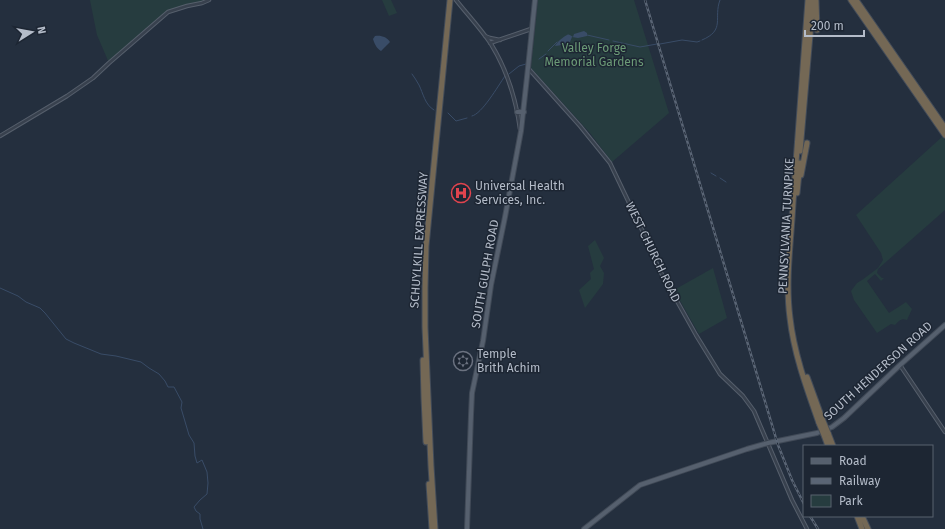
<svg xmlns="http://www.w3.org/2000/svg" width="945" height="529" font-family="'Fira Sans',sans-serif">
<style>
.green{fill:#263c3f}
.water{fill:#394c67}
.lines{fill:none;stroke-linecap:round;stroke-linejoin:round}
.stream{stroke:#394c67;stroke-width:1}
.minor-casing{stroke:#565f6c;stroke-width:4.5}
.major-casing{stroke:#414a57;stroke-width:6}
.highway-casing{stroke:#434c59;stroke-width:7}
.minor{stroke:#38414e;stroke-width:2.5}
.major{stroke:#56606e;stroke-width:4}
.highway{stroke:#746855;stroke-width:5}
.rail-casing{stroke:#5a6575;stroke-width:2.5}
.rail{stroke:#1d2633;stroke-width:1;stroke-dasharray:3;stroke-linecap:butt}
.highway-bridge-casing{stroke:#434c59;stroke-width:7;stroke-linecap:butt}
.highway-bridge{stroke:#746855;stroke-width:5}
.labels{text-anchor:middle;stroke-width:3;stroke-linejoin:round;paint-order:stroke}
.park-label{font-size:12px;fill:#6b9a76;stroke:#1d2633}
.poi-label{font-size:12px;fill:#b4bcc9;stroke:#1d2633;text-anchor:start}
.street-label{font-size:12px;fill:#b4bcc9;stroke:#1d2633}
</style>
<rect width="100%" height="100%" fill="#242f3e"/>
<!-- green -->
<path class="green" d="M90 0H209L168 12 109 63 97 35Z
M382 0H391L397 13 389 16Z
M538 0H634L669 113 612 162 590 133 531 68Z
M943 136 945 140V210L878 269 877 273 882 278H884L881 281 875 274 867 281 889 313 900 306 906 302 912 309 907 320C901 318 899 321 895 325L891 324 877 333 854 300 851 291 857 283 862 280 878 268 883 260 881 253 856 215Z
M595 240 604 258 600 266 604 273 603 284 585 308 579 290 591 279 590 273 594 269 588 246Z
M713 268 727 318 699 334 674 290Z"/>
<!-- water -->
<path class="water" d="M584 31 587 33V36L578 38 572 37 570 42C564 43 561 46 555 46 556 43 564 36 567 35 569 34 570 35 573 37L574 34Z
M375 36C381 35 387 37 390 42L381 51C377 49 374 43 373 39Z"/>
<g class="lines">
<!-- stream -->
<path class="stream" d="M587 35 609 40
M702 40C726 30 713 18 720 0
M613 41 640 47 657 44
M660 44 682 40 697 42 700 41
M548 51 557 42
M539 59 546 54
M412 74C414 77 417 81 419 85 423 93 425 105 434 110
M509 74 519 66 526 64
M448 113 456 121 467 118
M472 116C482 114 498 86 505 76
M711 173 716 176
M720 178 726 182
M0 288 18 296 26 302 40 308 45 313 66 339 74 343 101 354 116 356 141 362 149 368 159 374 165 381 168 387H174L182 402 181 408 189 435 194 443 195 456 197 463 202 460 207 472 208 483 207 494 200 500 194 507 196 511 200 514V519L203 529"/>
<defs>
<path id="minor" d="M456 0C467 14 481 29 491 44 507 70 516 99 520 129
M485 36 490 38 500 40
M490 43 531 29
M528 68 580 126 610 163 643 232 659 269 696 335 720 374 743 396 754 411 792 500 807 529
M0 136 67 96 93 78 109 63 168 12 187 6 202 3 209 0
M900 365 945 432"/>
<path id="major" d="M517 112H524
M467 529 471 415 472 393 483 341 491 285 505 217 521 131 528 68 532 29 535 0
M584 529 640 485 747 449 768 443 817 433 832 427 844 418 900 365 945 325"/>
<path id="highway" d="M808 0C803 68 798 135 793 203 791 241 785 280 790 318 794 354 807 389 819 423
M851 0 945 135
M856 0 945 128
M816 1 817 30
M800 151 813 0
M801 175 807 143
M797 193 800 163
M423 360 424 398 426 442
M807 377 823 421
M828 433 833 446
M824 435 828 446
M429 484 432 529
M857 516 862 529
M862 516 868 529
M435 529 431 466 425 327V288L426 246 450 0"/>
</defs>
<!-- minor casing -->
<use href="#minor" class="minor-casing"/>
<!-- major casing -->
<use href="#major" class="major-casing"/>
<!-- highway casing -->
<use href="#highway" class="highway-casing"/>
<!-- minor -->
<use href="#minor" class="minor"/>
<!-- major -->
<use href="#major" class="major"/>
<!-- highway -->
<use href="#highway" class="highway"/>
<defs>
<path id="rail" d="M645 0 778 445 792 480 804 504
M810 516 818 529"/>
</defs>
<!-- rail casing -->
<use href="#rail" class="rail-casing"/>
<!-- rail -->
<use href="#rail" class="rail"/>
<defs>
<path id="highway-bridge" d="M823 421 828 433
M819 423 824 435"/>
</defs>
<!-- highway-bridge casing -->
<use href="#highway-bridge" class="highway-bridge-casing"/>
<!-- highway-bridge -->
<use href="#highway-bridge" class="highway-bridge"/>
</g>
<!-- icons -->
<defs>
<symbol id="hospital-ring" viewBox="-11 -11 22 22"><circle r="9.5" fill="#1d2633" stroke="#e0444e" stroke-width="1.5"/><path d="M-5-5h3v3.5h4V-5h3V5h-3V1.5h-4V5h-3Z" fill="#e0444e"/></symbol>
<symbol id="synagogue-ring" viewBox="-11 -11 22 22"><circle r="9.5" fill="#1d2633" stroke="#6b7280" stroke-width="1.5"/><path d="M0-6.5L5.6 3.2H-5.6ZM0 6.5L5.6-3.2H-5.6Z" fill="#6b7280"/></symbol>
</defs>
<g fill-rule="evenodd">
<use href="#hospital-ring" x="450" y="182" width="22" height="22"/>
<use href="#synagogue-ring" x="452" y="350" width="22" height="22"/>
</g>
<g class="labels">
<!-- park labels -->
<g class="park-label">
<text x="594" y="52">Valley Forge<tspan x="594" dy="14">Memorial Gardens</tspan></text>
</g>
<!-- poi labels -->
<g class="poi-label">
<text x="475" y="190">Universal Health<tspan x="475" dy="14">Services, Inc.</tspan></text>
<text x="477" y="358">Temple<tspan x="477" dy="14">Brith Achim</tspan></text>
</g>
<!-- street labels -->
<g class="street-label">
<text transform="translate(786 226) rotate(-87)" y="4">PENNSYLVANIA TURNPIKE</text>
<text transform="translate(419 240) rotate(-86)" y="4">SCHUYLKILL EXPRESSWAY</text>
<text transform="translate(653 252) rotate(64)" y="4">WEST CHURCH ROAD</text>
<text transform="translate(485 274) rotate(-80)" y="4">SOUTH GULPH ROAD</text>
<text transform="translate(878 371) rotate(-42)" y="4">SOUTH HENDERSON ROAD</text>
</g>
</g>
<!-- legend -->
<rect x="803" y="445" width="130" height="72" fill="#1d2633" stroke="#59626f"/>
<rect x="811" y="458" width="20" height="6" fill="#56606e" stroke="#59626f"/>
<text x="839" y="465" font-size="12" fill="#b4bcc9">Road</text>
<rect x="811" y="478" width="20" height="6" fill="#5a6575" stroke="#59626f"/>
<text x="839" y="485" font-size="12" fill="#b4bcc9">Railway</text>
<rect x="811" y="495" width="20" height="12" fill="#263c3f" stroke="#59626f"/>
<text x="839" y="505" font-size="12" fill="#b4bcc9">Park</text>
<!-- north arrow -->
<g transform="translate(32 32) rotate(79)" stroke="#1d2633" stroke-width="3" paint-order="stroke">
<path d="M0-3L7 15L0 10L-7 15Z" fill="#b4bcc9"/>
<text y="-6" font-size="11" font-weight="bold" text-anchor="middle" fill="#b4bcc9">N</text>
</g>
<!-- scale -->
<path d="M805 30v6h59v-6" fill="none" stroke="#b4bcc9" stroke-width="2"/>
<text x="811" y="30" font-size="12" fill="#b4bcc9" stroke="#1d2633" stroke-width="3" paint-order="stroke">200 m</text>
</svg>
